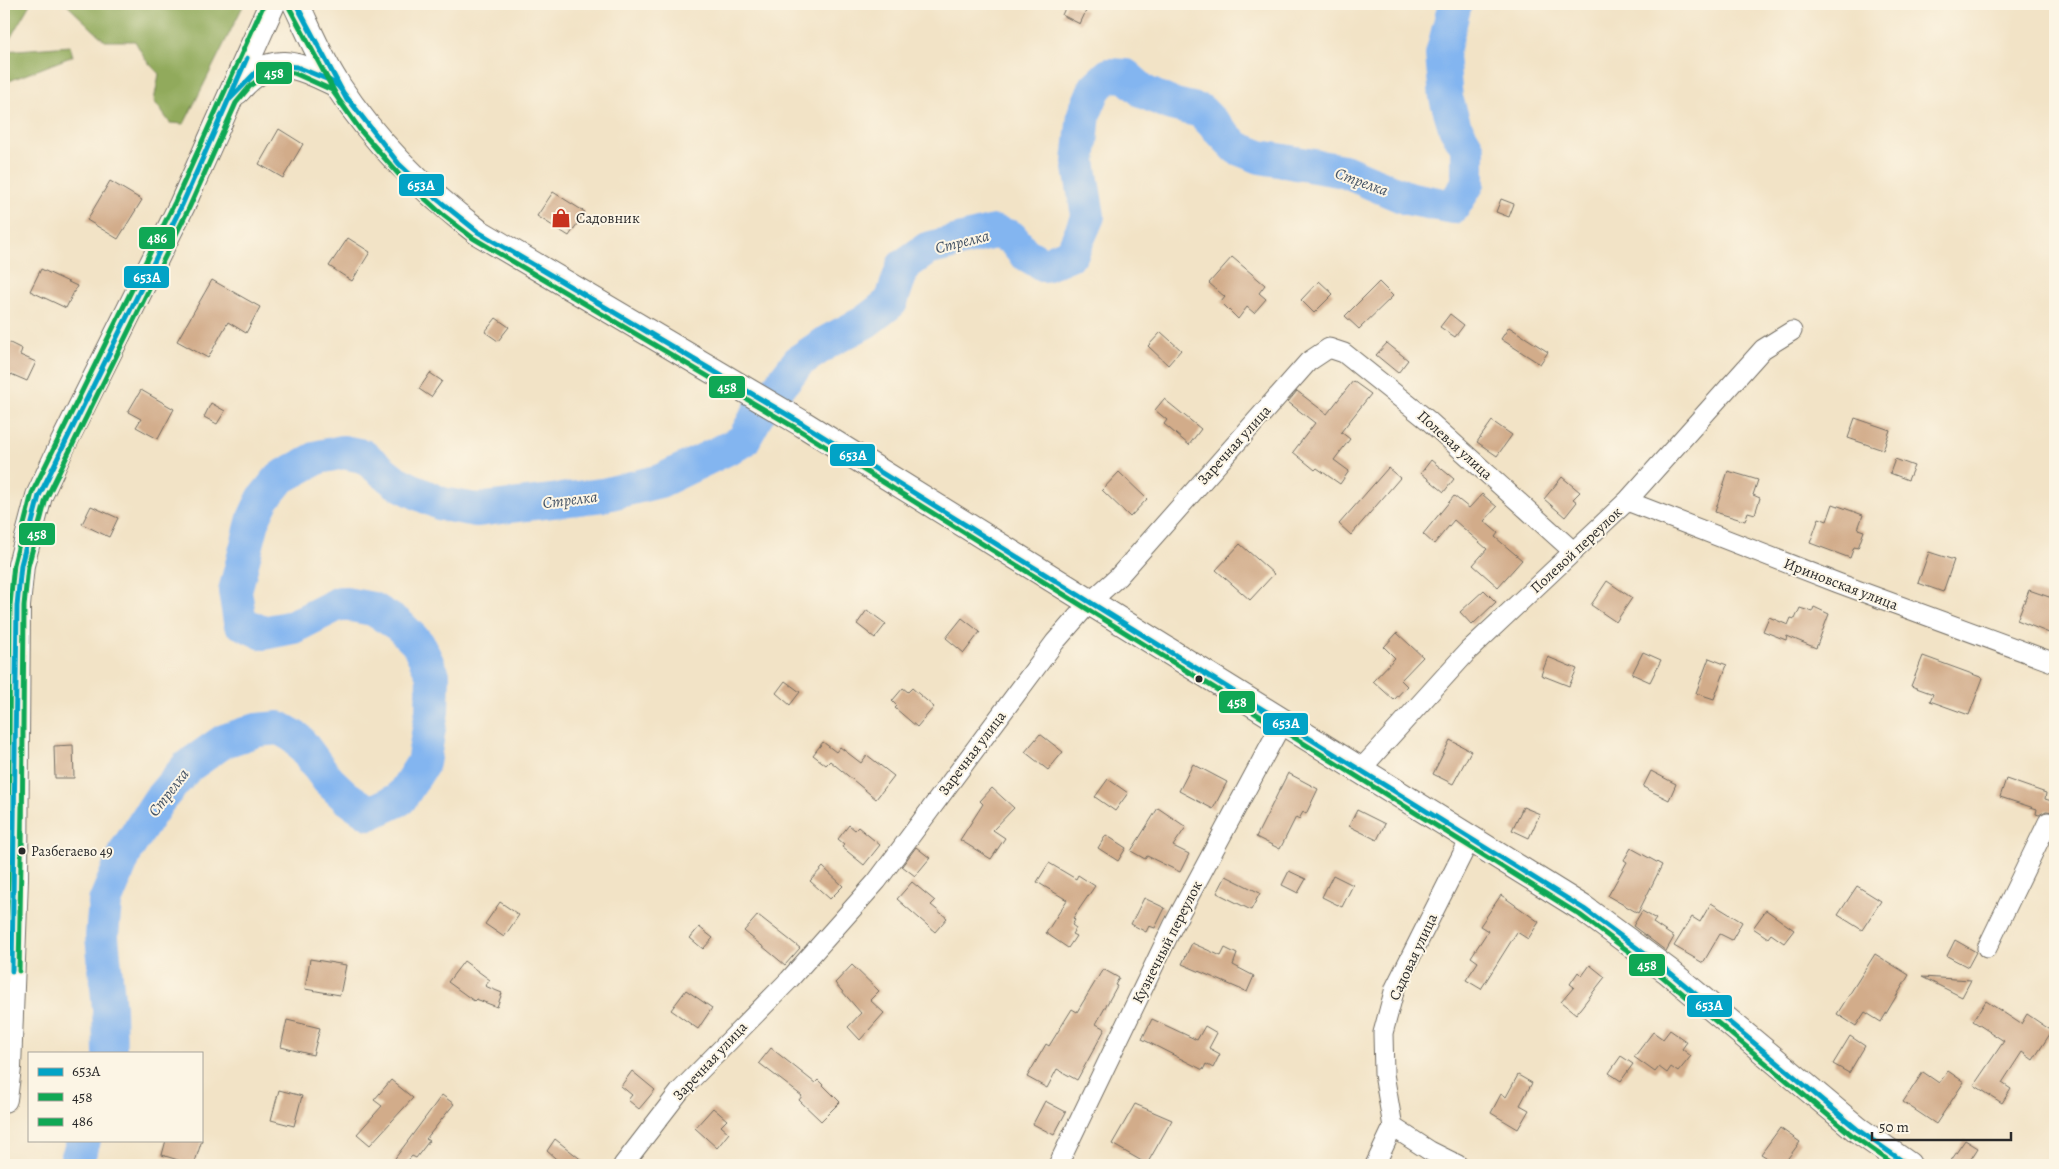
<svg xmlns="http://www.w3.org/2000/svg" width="2059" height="1169" font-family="Alegreya,serif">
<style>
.forest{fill:#91aa5b;stroke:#5e6a43}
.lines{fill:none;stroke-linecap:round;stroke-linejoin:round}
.river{stroke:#83b5f0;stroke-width:34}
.building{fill:#d2ac8a}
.minor-casing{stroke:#716b61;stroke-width:21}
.secondary-casing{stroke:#716b61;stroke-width:28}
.minor{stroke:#fff;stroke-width:19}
.secondary{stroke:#fff;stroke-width:26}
.bus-1-casing{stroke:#fcf5e5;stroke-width:9}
.bus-2-casing{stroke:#fcf5e5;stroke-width:9}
.bus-3-casing{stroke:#fcf5e5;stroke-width:9}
.bus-1{stroke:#02a3c6;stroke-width:5}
.bus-2{stroke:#10a855;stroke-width:5}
.bus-3{stroke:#10a855;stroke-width:5}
.bus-dot{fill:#2b2b2b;stroke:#fcf5e5;stroke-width:2}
.labels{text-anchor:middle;stroke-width:4;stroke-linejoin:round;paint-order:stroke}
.bus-label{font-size:14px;fill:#2b2b2b;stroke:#fcf5e5;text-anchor:start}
.poi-label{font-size:15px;fill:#2b2b2b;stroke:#fcf5e5;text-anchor:start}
.street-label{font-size:15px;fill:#2b2b2b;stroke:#fcf5e5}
.water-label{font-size:16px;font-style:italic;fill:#455466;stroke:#fcf5e5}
.line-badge{stroke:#fcf5e5;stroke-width:2}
.badge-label{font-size:14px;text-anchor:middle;font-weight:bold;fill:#fff}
</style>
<rect width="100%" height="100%" fill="#fcf5e5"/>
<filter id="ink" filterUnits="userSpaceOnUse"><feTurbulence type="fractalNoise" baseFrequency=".02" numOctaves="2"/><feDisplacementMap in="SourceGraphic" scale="10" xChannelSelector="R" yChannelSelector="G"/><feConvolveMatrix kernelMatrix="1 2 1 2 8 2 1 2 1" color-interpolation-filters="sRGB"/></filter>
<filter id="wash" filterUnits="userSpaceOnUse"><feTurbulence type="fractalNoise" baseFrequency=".0096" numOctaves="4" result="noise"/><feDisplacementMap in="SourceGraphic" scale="20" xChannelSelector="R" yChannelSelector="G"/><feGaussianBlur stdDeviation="1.12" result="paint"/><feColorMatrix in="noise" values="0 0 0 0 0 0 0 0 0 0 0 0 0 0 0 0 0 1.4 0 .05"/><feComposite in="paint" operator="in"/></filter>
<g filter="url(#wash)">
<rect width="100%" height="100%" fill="#f2e3c6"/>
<!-- forest -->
<path class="forest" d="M4 4H30L4 49Z
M66 4H244L184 124 170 123 154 101 159 74 145 59 135 41H105Z
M70 46 73 56 4 83V51Z"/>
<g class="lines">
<!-- river -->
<path class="river" d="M110 1053 109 1008 102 936 105 902 127 849 159 800 187 767 224 741 257 730 279 728 297 738 328 780 346 797 370 813 400 799 423 763 432 711 433 675 418 644 399 625 373 609 340 603 293 627 263 633 240 622 235 591 254 518 263 499 280 478 319 457 343 452 363 456 396 482 420 494 442 504 476 510 603 495 660 481 743 441 759 412 799 361 829 341 865 322 891 302 903 266 927 249 994 232 1011 237 1024 253 1044 265 1072 253 1088 216 1079 162 1084 114 1095 88 1109 75 1126 76 1144 92 1171 104 1201 111 1237 148 1260 157 1344 171 1407 198 1453 207 1468 183V149L1455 127 1446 98 1442 55 1455 4
M75 1165 84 1140"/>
</g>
<g id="blocks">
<!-- building -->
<path class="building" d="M1067 4 1086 11 1080 24 1062 15Z
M279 129 303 144 283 178 259 164Z
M110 181 142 200 118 239 87 220Z
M553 192 585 212 569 236 537 216Z
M1501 199 1514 204 1509 217 1496 212Z
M348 238 370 252 352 281 329 266Z
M1232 257 1265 285 1259 293 1266 299 1254 313 1247 307 1238 319 1221 302 1225 297 1209 283Z
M41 269 77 286 66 308 30 291Z
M212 280 260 307 246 333 228 322 208 358 177 341Z
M1319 281 1333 294 1314 313 1301 300Z
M1379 282 1393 296 1359 329 1345 316Z
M1450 314 1464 325 1455 337 1440 327Z
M496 318 509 327 498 341 485 332Z
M1509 327 1548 352 1540 364 1501 339Z
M1161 332 1181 350 1168 365 1148 346Z
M4 340 22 349 20 355 36 362 27 381 11 374 4 390Z
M1387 343 1408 360 1398 373 1376 355Z
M430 373 442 381 431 397 419 389Z
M1353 381 1371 394 1341 432 1350 439 1334 460 1349 471 1340 484 1317 468 1315 470 1293 452 1315 423 1288 402 1297 391 1327 414Z
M141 390 174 409 158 439 136 427 141 419 128 412Z
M1164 399 1201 429 1189 445 1164 424 1167 420 1155 410Z
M211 403 225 411 217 424 204 417Z
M1855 418 1890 430 1883 450 1848 438Z
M1492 421 1512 435 1497 456 1477 442Z
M1895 459 1914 466 1908 480 1890 473Z
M1431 460 1454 479 1444 492 1421 473Z
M1388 468 1400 478 1351 535 1339 524Z
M1728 471 1758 480 1753 495 1760 498 1755 514 1748 512 1745 521 1715 512Z
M1119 472 1147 499 1130 517 1102 490Z
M1562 477 1580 492 1573 499 1577 502 1565 517 1544 499Z
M1482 494 1497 507 1484 521 1498 533 1495 537 1522 560 1498 587 1473 565 1487 549 1454 520 1434 544 1423 534 1454 496 1469 508Z
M1833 504 1863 515 1858 529 1864 531 1858 548 1854 547 1850 558 1810 543 1819 518 1827 521Z
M91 506 118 518 109 537 82 524Z
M1240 544 1274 574 1250 600 1216 570Z
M1929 552 1954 560 1943 592 1918 583Z
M1607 581 1632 598 1616 622 1591 605Z
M1484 590 1496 602 1472 625 1460 612Z
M2029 590 2055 599V617L2049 633 2017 620Z
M1814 607 1829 614 1816 648 1787 636 1786 640 1763 631 1769 617 1788 625 1791 618 1795 619 1800 608 1812 612Z
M867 610 886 624 875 638 857 624Z
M962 618 980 632 964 653 946 638Z
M1397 633 1423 657 1401 680 1407 686 1394 700 1373 681 1395 658 1384 647Z
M1643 652 1661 660 1650 682 1632 674Z
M1923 656 1983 678 1969 715 1930 701 1933 694 1911 686Z
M1548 657 1577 669 1569 686 1541 675Z
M1709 658 1727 665 1714 699 1696 693Z
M785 681 800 692 790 705 776 693Z
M903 688 908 692 912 688 934 707 917 727 895 708 897 706 892 701Z
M1040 734 1063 752 1048 770 1025 752Z
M1450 740 1471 751 1453 784 1433 774Z
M823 742 836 752 840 747 861 763 867 755 894 776 876 799 830 761 826 765 813 755Z
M73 745 74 778H55L54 746Z
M1193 764 1227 782 1213 809 1179 791Z
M1651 771 1676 784 1669 800 1643 787Z
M1288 773 1318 789 1306 814 1303 812 1299 819 1296 817 1280 849 1256 837Z
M1108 779 1128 793 1115 811 1095 797Z
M2006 779 2046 793 2045 799 2055 802V812L2046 811 2039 815 2036 814 2037 809 2000 797Z
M992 788 1014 808 993 830 1005 838 991 859 960 840 983 804 980 801Z
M1523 807 1540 814 1529 838 1512 830Z
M1158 808 1186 827 1173 846 1189 854 1180 872 1147 856 1145 859 1131 851Z
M1357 810 1385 824 1377 840 1349 826Z
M849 825 855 830 858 827 880 845 864 865 842 847 844 844 838 839Z
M1106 835 1126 848 1118 861 1098 848Z
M916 847 930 858 915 876 902 866Z
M1631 848 1662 865 1638 913 1608 896 1627 862 1624 860Z
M1049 863 1076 879 1078 875 1095 886 1073 918 1075 920 1072 925 1076 928 1072 934 1076 936 1068 948 1046 933 1067 900 1037 882Z
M823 867 843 886 830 899 810 881Z
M1289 871 1306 879 1298 893 1282 885Z
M1333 875 1353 885 1342 907 1322 897Z
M1226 876 1260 893 1251 910 1217 893Z
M912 882 935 901 931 905 947 918 935 932 897 899Z
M1857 886 1881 901 1862 930 1838 915Z
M1501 895 1539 922 1528 939 1517 932 1481 989 1466 980 1478 962 1471 957 1488 931 1480 926Z
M1144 898 1165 908 1155 928 1149 926 1146 932 1131 924Z
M500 902 519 915 504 937 485 924Z
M1711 903 1742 922 1732 940 1720 934 1703 963 1674 946 1692 917 1700 922Z
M1766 910 1794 930 1784 943 1771 934 1768 938 1753 928Z
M1642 911 1656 919 1653 923 1674 937 1666 951 1633 926Z
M758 915 800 948 785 965 744 931Z
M699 927 713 938 703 949 690 938Z
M1955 940 1976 952 1968 967 1947 956Z
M1192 943 1221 956 1225 948 1237 954 1233 965 1254 976 1247 992 1182 964Z
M1875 954 1909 975 1881 1022 1865 1012 1856 1026 1837 1014Z
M310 959 346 965 340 995 305 989Z
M464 961 490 980 485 986 502 993 497 1007 476 999 474 1001 448 982Z
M852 965 879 991 870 1000 884 1013 860 1040 848 1027 861 1013 835 983Z
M1590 965 1605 977 1576 1014 1561 1002 1574 987 1570 984 1578 972 1582 976Z
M1103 969 1119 978 1115 985 1117 986 1096 1024 1105 1029 1077 1080 1057 1069 1047 1088 1027 1077 1046 1044 1049 1046 1072 1009 1077 1012Z
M1922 977 1971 980 1962 997Z
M686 990 712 1008 698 1029 671 1010Z
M1986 1001 2021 1024 2027 1014 2052 1031 2033 1060 2022 1052 2002 1083 2011 1089 2002 1103 1974 1085 2004 1041 1973 1021Z
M1152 1019 1197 1040 1205 1026 1217 1033 1209 1048 1220 1054 1213 1068 1206 1064 1203 1070 1142 1039Z
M287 1020 320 1028 313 1055 281 1047Z
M1670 1030 1687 1042 1682 1049 1691 1056 1678 1072 1671 1067 1667 1073 1659 1067 1655 1072 1634 1057 1653 1032 1663 1039Z
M1850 1036 1865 1046 1849 1073 1833 1064Z
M771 1048 815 1083 818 1080 840 1102 821 1121 799 1100 802 1096 759 1063Z
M1621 1056 1633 1064 1621 1081 1609 1073Z
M632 1071 655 1090 639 1109 628 1100 632 1095 621 1086Z
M1948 1071 1964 1082 1936 1124 1903 1102 1923 1072 1939 1083Z
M1518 1075 1532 1083 1520 1105 1529 1110 1518 1129 1491 1113 1501 1094 1506 1097Z
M391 1080 413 1098 370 1145 357 1134 382 1106 374 1100Z
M279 1090 302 1096 294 1126 271 1120Z
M442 1095 454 1104 426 1139 429 1141 416 1158 412 1156 404 1165H399L393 1161Z
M1045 1101 1066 1112 1054 1135 1033 1124Z
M1135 1104 1172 1120 1147 1164 1112 1144Z
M713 1108 727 1120 721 1126 729 1133 717 1148 695 1128Z
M1780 1128 1800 1142 1783 1165H1760L1766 1157 1761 1154Z
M555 1139 588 1165H563L547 1151Z
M166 1140H202L194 1165 162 1155Z
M1965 1140 1978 1148 1967 1165H1948Z"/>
</g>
</g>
<g filter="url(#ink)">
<use href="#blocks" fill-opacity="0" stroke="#716b61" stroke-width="1"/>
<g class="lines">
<defs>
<path id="minor" d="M1627 501 1838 583 2055 663
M1360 770 1468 651 1627 501 1763 349 1792 331
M1987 948 2048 822 2055 824
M623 1165 680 1091 789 980 877 881 1055 642 1090 602 1118 577 1308 362 1329 348 1344 353 1429 421 1574 552
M1058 1165 1173 926 1283 721
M1375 1165 1393 1127
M1458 1165 1430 1151 1393 1127 1384 1074 1383 1033 1395 988 1471 837"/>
<path id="secondary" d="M296 4C309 31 321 61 338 86 376 144 423 190 478 232L803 424 1584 909 1668 971 1858 1130 1908 1165
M237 91C271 51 296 64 337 84
M4 1099 8 1068 15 879 17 606 21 565 39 496 63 444 182 205 272 4"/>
</defs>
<!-- minor casing -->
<use href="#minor" class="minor-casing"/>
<!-- secondary casing -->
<use href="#secondary" class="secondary-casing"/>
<!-- minor -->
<use href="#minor" class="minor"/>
<!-- secondary -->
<use href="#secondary" class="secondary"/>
<defs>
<path id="bus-1" d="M296 4 347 100
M230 99 256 72 274 65 297 67 329 80 338 86 399 164 432 195 478 232 803 424 1584 909 1668 971 1858 1130 1908 1165
M12 971 17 606 21 565 39 496 182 205 247 58"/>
<path id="bus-2" d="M289 7 341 104
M22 851 24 606 28 566 46 499 189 208 236 103 251 85 266 75 280 71 294 73 332 90 361 131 401 177 443 215 473 238 799 430 1580 915 1663 977 1853 1136 1895 1165
M19 971 22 806"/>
<path id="bus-3" d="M4 980 8 879 10 605 14 564 32 493 175 202 264 4"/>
</defs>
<!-- bus-1 casing -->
<use href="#bus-1" class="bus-1-casing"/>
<!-- bus-2 casing -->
<use href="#bus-2" class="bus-2-casing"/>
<!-- bus-3 casing -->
<use href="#bus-3" class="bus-3-casing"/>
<!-- bus-1 -->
<use href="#bus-1" class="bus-1"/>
<!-- bus-2 -->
<use href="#bus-2" class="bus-2"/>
<!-- bus-3 -->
<use href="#bus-3" class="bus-3"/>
</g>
</g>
<!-- icons -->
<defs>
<symbol id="shop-bare" viewBox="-9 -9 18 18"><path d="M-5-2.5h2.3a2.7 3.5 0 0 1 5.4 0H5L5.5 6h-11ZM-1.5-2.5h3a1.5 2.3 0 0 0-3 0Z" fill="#c8321e" stroke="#fcf5e5" stroke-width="2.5" paint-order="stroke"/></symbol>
</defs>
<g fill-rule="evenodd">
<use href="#shop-bare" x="547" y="204" width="28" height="28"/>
</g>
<!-- markers -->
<g class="bus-dot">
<circle cx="1199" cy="679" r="4.5"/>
<circle cx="22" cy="851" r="4.5"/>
</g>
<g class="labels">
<!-- bus labels -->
<g class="bus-label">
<text x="31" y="856">Разбегаево 49</text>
</g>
<!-- poi labels -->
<g class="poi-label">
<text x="576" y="223">Садовник</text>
</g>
<!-- street labels -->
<g class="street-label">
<text transform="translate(1234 445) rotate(-48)" y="5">Заречная улица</text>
<text transform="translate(1455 445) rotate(42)" y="5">Полевая улица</text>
<text transform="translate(1576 550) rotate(-43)" y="5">Полевой переулок</text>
<text transform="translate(1841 584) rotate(21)" y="5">Ириновская улица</text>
<text transform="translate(972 753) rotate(-53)" y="5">Заречная улица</text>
<text transform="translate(1167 942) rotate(-63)" y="5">Кузнечный переулок</text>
<text transform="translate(1413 957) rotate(-65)" y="5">Садовая улица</text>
<text transform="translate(710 1061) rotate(-47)" y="5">Заречная улица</text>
</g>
<!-- water labels -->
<g class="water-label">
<text transform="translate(1362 181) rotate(20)" y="6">Стрелка</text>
<text transform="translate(962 241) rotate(-14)" y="6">Стрелка</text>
<text transform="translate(570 499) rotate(-7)" y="6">Стрелка</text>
<text transform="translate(168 792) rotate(-52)" y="6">Стрелка</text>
</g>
</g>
<g class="line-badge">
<rect x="255" y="61" width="38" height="24" rx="5" fill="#10a855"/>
<rect x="398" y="173" width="47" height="24" rx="5" fill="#02a3c6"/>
<rect x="138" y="226" width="38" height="24" rx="5" fill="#10a855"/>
<rect x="123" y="265" width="47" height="24" rx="5" fill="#02a3c6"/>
<rect x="708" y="375" width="38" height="24" rx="5" fill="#10a855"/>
<rect x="829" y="443" width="47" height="24" rx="5" fill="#02a3c6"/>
<rect x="18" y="522" width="38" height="24" rx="5" fill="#10a855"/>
<rect x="1218" y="690" width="38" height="24" rx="5" fill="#10a855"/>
<rect x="1262" y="712" width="47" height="24" rx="5" fill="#02a3c6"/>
<rect x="1628" y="953" width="38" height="24" rx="5" fill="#10a855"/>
<rect x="1686" y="994" width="47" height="24" rx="5" fill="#02a3c6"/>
</g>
<g class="badge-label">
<text x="274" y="78">458</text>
<text x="421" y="190">653А</text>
<text x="157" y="243">486</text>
<text x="147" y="282">653А</text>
<text x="727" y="392">458</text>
<text x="853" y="460">653А</text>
<text x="37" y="539">458</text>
<text x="1237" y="707">458</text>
<text x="1286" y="728">653А</text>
<text x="1647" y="970">458</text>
<text x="1709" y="1010">653А</text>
</g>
<!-- margin -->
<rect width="2059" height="1169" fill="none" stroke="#fcf5e5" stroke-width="20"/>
<!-- legend -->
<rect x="28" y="1052" width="175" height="90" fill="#fcf5e5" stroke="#a8a49b"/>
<rect x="38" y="1068" width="25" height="8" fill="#02a3c6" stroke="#a8a49b"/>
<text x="72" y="1076" font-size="15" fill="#2b2b2b">653А</text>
<rect x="38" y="1093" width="25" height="8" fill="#10a855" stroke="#a8a49b"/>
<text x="72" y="1102" font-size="15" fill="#2b2b2b">458</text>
<rect x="38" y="1118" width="25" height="8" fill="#10a855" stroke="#a8a49b"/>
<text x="72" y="1126" font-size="15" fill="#2b2b2b">486</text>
<!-- scale -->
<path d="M1872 1132v8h139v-8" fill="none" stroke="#2b2b2b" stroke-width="2.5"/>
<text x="1879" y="1132" font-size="15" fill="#2b2b2b" stroke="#fcf5e5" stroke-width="4" paint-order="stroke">50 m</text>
</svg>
